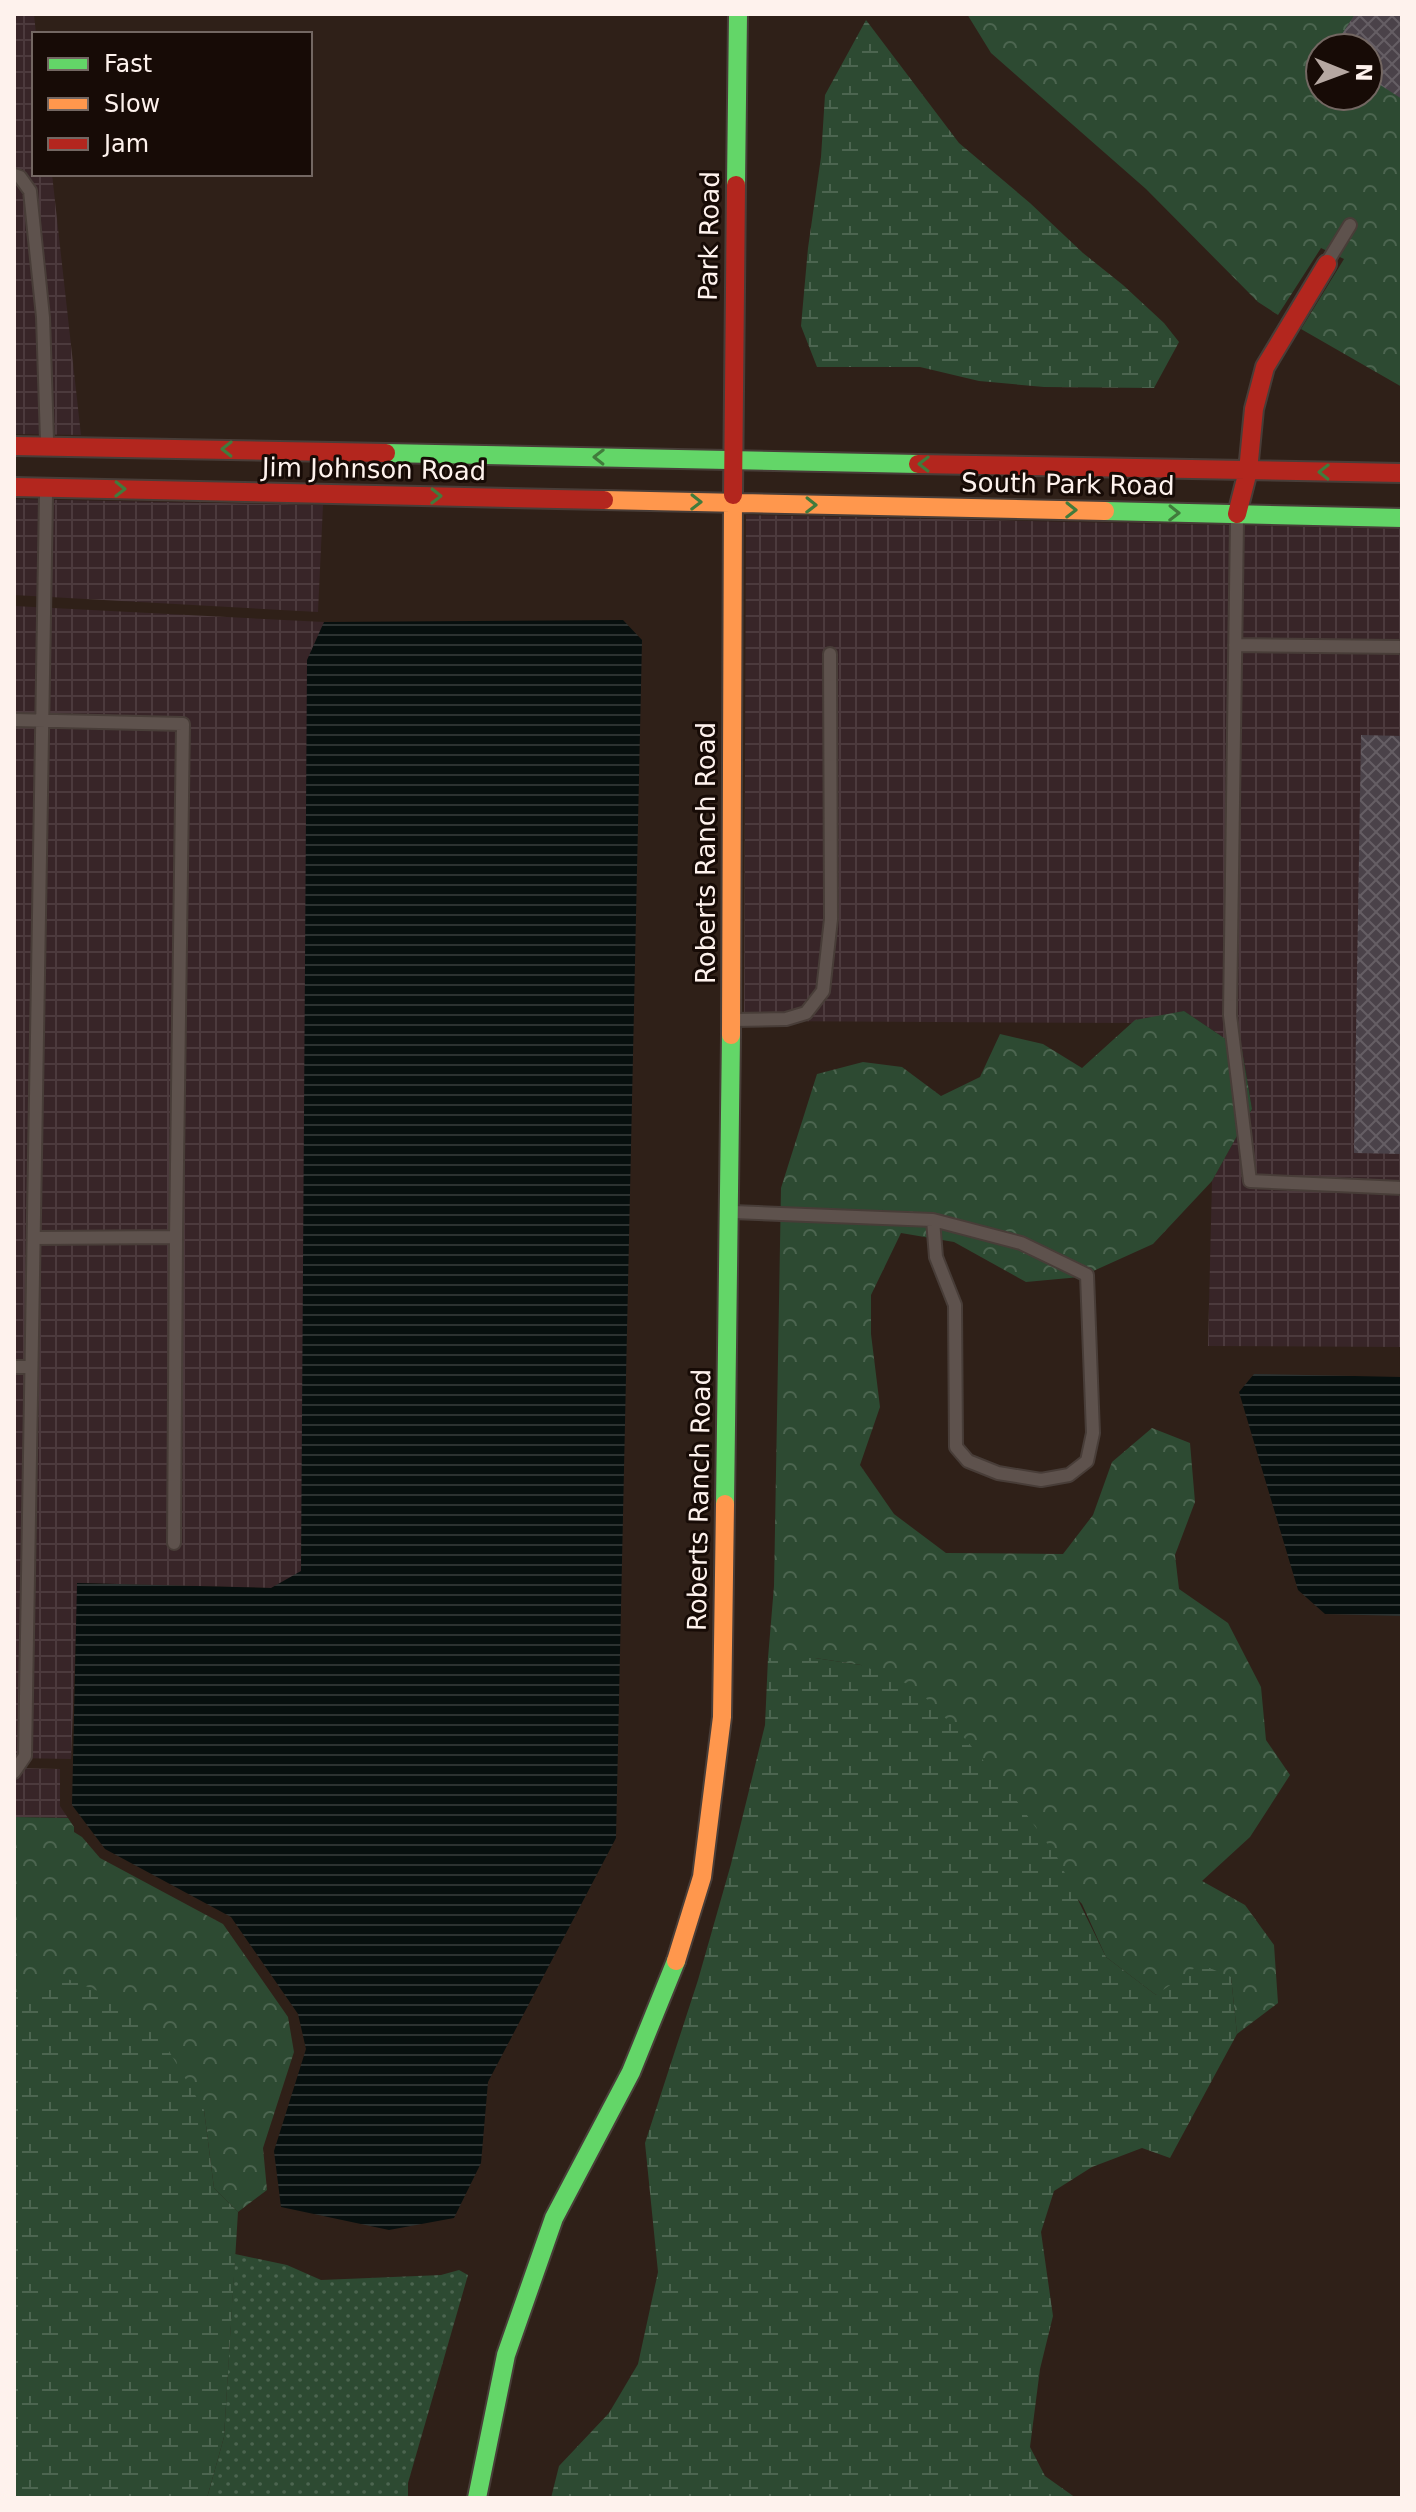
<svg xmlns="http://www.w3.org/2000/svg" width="1416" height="2512" font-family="'DejaVu Sans',sans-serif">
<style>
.industrial{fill:url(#industrial-grid)}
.grass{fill:url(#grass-dots)}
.forest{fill:url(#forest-crowns);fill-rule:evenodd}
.wetland{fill:url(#wetland-marsh)}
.water{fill:url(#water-rules)}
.building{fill:url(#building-cross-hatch)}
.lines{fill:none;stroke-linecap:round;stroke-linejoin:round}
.lane-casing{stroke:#483d38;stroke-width:16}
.fast-casing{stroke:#483d38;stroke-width:22}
.slow-casing{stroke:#483d38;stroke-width:22}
.jam-casing{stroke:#483d38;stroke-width:22}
.lane{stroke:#5e524d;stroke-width:12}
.fast{stroke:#63d668;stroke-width:18}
.slow{stroke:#ff974d;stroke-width:18}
.jam{stroke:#b3261e;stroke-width:18}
.oneway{stroke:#417b3c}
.labels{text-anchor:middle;stroke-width:6;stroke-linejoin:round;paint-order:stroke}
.street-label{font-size:26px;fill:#fef2ed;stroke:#170b06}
</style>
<defs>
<pattern id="industrial-grid" width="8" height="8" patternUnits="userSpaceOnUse" patternTransform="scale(2)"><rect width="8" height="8" fill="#382528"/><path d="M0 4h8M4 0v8" fill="none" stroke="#4c3a3d"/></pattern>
<pattern id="grass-dots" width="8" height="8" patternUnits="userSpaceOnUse" patternTransform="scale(2)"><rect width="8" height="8" fill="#2d4a32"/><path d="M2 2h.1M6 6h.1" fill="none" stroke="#4c6550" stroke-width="1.8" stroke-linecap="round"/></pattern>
<pattern id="forest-crowns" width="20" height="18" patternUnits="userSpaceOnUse" patternTransform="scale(2)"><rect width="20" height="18" fill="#2d4a32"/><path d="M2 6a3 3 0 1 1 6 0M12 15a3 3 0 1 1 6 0" fill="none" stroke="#4c6550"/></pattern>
<pattern id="wetland-marsh" width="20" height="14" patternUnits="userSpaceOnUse" patternTransform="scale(2)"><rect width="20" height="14" fill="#2d4a32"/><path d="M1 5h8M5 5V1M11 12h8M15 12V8" fill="none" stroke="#4c6550"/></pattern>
<pattern id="water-rules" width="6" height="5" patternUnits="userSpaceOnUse" patternTransform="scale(2)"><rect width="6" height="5" fill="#070f0e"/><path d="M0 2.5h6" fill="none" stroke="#2c3231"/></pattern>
<pattern id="building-cross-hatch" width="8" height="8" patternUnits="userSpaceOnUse" patternTransform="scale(2)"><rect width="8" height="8" fill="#4a4249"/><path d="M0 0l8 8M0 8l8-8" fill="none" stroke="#655e64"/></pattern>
</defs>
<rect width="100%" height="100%" fill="#2f2018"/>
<!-- industrial -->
<path class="industrial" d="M14 14H34L36 34H34V174H52L81 435 14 434Z
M14 499 323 505 318 612 14 595Z
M746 515 1402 529V1347L1208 1346 1212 1181 1252 1109 1242 1050 1184 1011 1133 1023 744 1021Z
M14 606 324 622 301 1572 272 1588 78 1583 71 1759 14 1758Z
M14 1768 60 1769V1806L68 1818 14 1817Z"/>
<!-- grass -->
<path class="grass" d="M235 2254 287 2265 321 2280 441 2275 459 2270 468 2275 408 2483V2498H207L224 2437Z"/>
<!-- forest -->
<path class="forest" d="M967 14H1402V387L1301 329 1344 259 1321 248 1278 315 1258 302 1146 189 991 53ZM1320 48H1368V96H1320Z
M1184 1011 1242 1050 1252 1109 1212 1181 1153 1244 1080 1277 1026 1282 954 1242 901 1233 871 1295V1334L880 1407 860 1465 894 1514 946 1553 1063 1554 1093 1515 1112 1462 1152 1428 1190 1443 1195 1502 1175 1555 1179 1589 1228 1623 1261 1687 1266 1740 1290 1775 1250 1837 1202 1881 1245 1905 1274 1945 1278 2003 1237 2034 1231 1977 1156 1995 1106 1957 1082 1904 861 1665 815 1658H768L774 1586 781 1188 817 1074 863 1062 902 1067 941 1096 980 1077 1000 1034 1043 1044 1082 1068 1135 1020Z
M14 1817 68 1818 74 1827V1832L82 1837 100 1858 223 1924 288 2017 294 2052 263 2148 267 2190 238 2212 214 2188 204 2110 14 1997Z"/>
<!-- wetland -->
<path class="wetland" d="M866 20 959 143 1030 203 1083 253 1123 285 1164 323 1179 342 1154 388 1044 387 979 381 920 367H817L801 326 808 248 821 157 825 95Z
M768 1658H815L861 1665 915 1687 961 1734 1014 1797 1057 1857 1106 1957 1156 1995 1200 1964 1231 1977 1237 2034 1170 2158 1142 2148 1092 2167 1054 2191 1041 2232 1053 2316 1040 2369 1030 2447 1045 2476 1076 2498H551L559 2466 609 2413 638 2364 658 2272 645 2143 698 1980 731 1864 765 1725Z
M65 1978 113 1997 166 2046 204 2110 214 2188 238 2212 224 2437 207 2498H14V1997Z"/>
<!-- water -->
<path class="water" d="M623 620 642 640 616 1838 488 2082 481 2163 454 2218 389 2230 281 2207 274 2151 306 2049 298 2014 231 1917 105 1849 72 1805 77 1583 271 1588 301 1571 307 660 324 622Z
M1254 1374 1402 1377V1616L1325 1614 1298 1590 1239 1392Z"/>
<!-- building -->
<path class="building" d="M1355 14H1402V99L1368 77V48H1333Z
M1361 735 1402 736V1154L1354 1153Z"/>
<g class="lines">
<defs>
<path id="lane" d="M14 175 20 177 30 191 43 317 47 440
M1328 261 1350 225
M1237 521 1230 1015 1250 1181 1402 1188
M1235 645 1402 647
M14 720 183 724 176 1237 34 1238
M734 1020 786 1019 806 1013 823 991 831 919 830 654
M733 1212 933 1220 936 1257 955 1305 956 1447 968 1461 998 1473 1041 1480 1069 1475 1087 1461 1093 1433 1087 1275 1021 1243 933 1220
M14 1367H31
M174 1543 176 1237
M14 1772 25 1756 46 495"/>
<path id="fast" d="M736 185 738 14
M386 453 918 464
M1105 511 1402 518
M725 1504 731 1035
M477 2498 506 2355 554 2218 631 2072 676 1961"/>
<path id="slow" d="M604 500 1105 511
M731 1035 733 495
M676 1961 702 1877 722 1717 725 1504"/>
<path id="jam" d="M14 446 386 453
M918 464 1402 473
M14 487 604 500
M733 495 736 185
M1237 514 1248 471 1254 409 1265 367 1327 264"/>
</defs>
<!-- lane casing -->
<use href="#lane" class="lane-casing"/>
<!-- fast casing -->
<use href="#fast" class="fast-casing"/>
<!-- slow casing -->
<use href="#slow" class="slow-casing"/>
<!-- jam casing -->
<use href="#jam" class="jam-casing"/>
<!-- lane -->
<use href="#lane" class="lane"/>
<!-- fast -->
<use href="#fast" class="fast"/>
<!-- slow -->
<use href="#slow" class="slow"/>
<!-- jam -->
<use href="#jam" class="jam"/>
</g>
<!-- one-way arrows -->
<defs><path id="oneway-chevron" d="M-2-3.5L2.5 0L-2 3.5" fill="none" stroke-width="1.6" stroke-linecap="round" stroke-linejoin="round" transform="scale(2)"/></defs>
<g class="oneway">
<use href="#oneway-chevron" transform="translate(227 449) rotate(-179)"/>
<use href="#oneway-chevron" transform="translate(599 457) rotate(-179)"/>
<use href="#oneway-chevron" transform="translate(924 464) rotate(-179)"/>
<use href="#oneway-chevron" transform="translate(1324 472) rotate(-179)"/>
<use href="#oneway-chevron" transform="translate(120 489) rotate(1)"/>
<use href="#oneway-chevron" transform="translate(436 496) rotate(1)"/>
<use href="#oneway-chevron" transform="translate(696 502) rotate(1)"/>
<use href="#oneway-chevron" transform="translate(811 505) rotate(1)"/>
<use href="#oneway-chevron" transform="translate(1071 510) rotate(1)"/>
<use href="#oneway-chevron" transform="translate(1174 513) rotate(1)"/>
</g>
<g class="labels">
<!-- street labels -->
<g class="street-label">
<text transform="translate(709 236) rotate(-89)" y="9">Park Road</text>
<text transform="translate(374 469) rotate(1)" y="9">Jim Johnson Road</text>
<text transform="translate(1068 484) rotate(1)" y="9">South Park Road</text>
<text transform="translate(706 853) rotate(-90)" y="9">Roberts Ranch Road</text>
<text transform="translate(699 1500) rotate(-89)" y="9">Roberts Ranch Road</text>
</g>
</g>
<!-- border -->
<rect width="1416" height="2512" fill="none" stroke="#fef2ed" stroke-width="32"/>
<!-- legend -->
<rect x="32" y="32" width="280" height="144" fill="#170b06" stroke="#736762" stroke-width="2"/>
<rect x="48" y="58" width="40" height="12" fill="#63d668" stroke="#736762" stroke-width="2"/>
<text x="104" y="72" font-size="24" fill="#fef2ed">Fast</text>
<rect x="48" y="98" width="40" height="12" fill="#ff974d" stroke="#736762" stroke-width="2"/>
<text x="104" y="112" font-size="24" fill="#fef2ed">Slow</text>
<rect x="48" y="138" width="40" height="12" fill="#b3261e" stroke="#736762" stroke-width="2"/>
<text x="104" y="152" font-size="24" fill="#fef2ed">Jam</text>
<!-- north arrow -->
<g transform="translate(1344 72) rotate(91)"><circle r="38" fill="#170b06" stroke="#736762" stroke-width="2"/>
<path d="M0-6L14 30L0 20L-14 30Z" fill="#b6a8a2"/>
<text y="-12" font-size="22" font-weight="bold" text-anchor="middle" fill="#fef2ed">N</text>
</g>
</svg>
